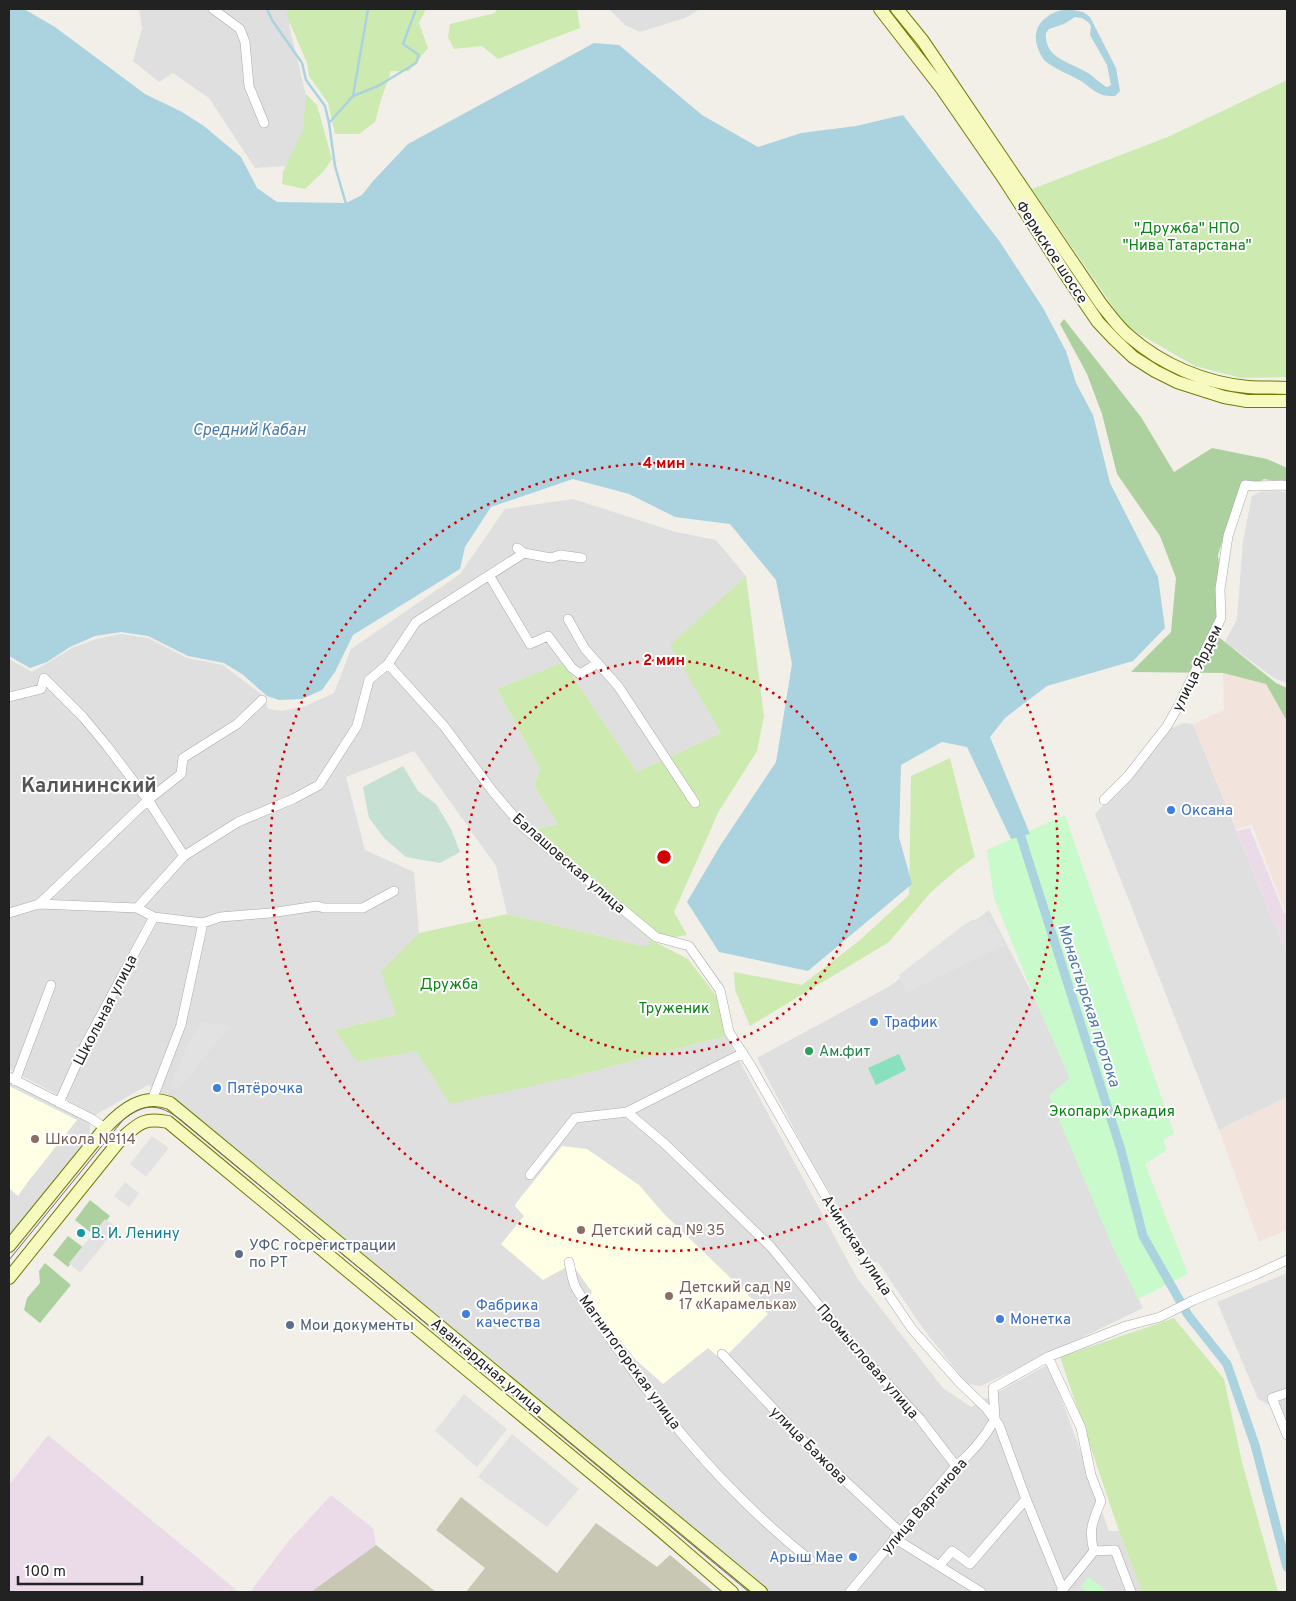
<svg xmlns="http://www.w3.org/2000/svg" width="1296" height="1601" font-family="Overpass,sans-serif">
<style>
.residential{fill:#e0dfdf}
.industrial{fill:#ebdbe8}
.education{fill:#ffffe5}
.military{fill:#f3e3dd}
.construction{fill:#c7c7b4}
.grass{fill:#cdebb0}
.forest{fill:#add19e}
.wetland{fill:#c6e0d4}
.park{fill:#c8facc}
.pitch{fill:#88e0be}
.parking{fill:#e2e2e2}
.water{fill:#aad3df;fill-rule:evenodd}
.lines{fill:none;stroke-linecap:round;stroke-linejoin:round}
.stream{stroke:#aad3df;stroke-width:2.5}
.canal{stroke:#aad3df;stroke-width:9}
.minor-casing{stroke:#a9a9a9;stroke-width:10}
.secondary-casing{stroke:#707d05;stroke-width:14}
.minor{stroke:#fff;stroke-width:9}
.secondary{stroke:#f7fabf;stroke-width:12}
.tram{stroke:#707070;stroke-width:1}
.ring{fill:none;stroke:#d40000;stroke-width:2.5;stroke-dasharray:2.5 5}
.shop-dot{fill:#3f7fe0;stroke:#fff;stroke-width:2}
.leisure-dot{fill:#2e9e5b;stroke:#fff;stroke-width:2}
.education-dot{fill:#8d6e63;stroke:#fff;stroke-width:2}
.culture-dot{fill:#0f9aa8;stroke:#fff;stroke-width:2}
.service-dot{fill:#5c6f8a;stroke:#fff;stroke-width:2}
.labels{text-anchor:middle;stroke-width:4;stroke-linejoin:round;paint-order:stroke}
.park-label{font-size:15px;fill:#0c8416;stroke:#fff}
.street-label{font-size:15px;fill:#222;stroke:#fff}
.shop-label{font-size:15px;fill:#366cbe;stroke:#fff;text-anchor:start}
.leisure-label{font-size:15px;fill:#27864d;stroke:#fff;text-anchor:start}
.education-label{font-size:15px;fill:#785e54;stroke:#fff;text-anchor:start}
.culture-label{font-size:15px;fill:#0d838f;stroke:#fff;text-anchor:start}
.service-label{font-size:15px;fill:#4e5e75;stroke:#fff;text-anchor:start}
.water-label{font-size:16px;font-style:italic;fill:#4a7aab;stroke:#fff}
.district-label{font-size:20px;font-weight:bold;fill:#555;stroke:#fff}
.centre{fill:#d40000;stroke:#fff;stroke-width:2.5}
.ring-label{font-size:15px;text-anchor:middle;font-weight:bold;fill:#d40000;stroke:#fff;stroke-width:4;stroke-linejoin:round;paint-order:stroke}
</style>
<rect width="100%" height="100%" fill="#f2efe9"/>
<!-- residential -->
<path class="residential" d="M139 9H300L289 25 309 108 308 140 288 166 255 168 209 98 173 73 159 82 133 61 142 28Z
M609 9H700L685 18 640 32 625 25Z
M1279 491 1287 493V683L1274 678 1225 642 1237 619 1243 541 1252 496 1260 492Z
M573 499 676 532 716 540 746 576 671 645 721 733 637 772 563 662 497 689 540 769 534 786 558 824 524 833 652 940 647 947 507 914 496 866 414 751 346 777 365 850 414 872 419 933 382 972 396 1015 335 1030 360 1062 416 1051 572 1077 726 1036 857 1278 943 1388 971 1407 1049 1364 1109 1531H1119L1142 1592H766L181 1107 148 1085 95 1115 9 1069V659L32 672 72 648 96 639 121 634 148 638 187 658 223 665 264 696 268 709 282 711 306 706 334 693 351 649 460 574 505 509Z
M1184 723 1193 724 1287 954V1097L1219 1130 1095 814 1144 761 1169 729Z
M989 910 1035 999 1070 1078 1111 1243 1143 1308 981 1386 967 1384 922 1327 878 1262H873L829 1191 806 1152 757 1058 890 986Z
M9 1081 85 1119 90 1125V1132L87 1139 9 1236Z
M1287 1273V1444L1273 1407 1258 1399 1217 1302Z"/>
<!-- industrial -->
<path class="industrial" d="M1250 828 1284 913H1287V954L1237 831Z
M48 1435 239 1592H9V1485Z
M331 1495 373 1528 376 1545 311 1592H250L287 1543Z"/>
<!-- education -->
<path class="education" d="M9 1086 77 1120 27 1183 18 1196 9 1188Z
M562 1146 587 1149 639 1185 664 1214 768 1314 722 1360 708 1348 663 1384 636 1360 588 1300 592 1292 572 1264 543 1280 501 1244 524 1216 515 1206 517 1202Z"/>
<!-- military -->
<path class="military" d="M1223 673 1266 684 1287 721V911L1285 912 1252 825 1237 829 1193 724 1224 710Z
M1287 1097V1230L1259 1242 1219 1130Z"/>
<!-- construction -->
<path class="construction" d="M461 1497 557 1573 596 1523 657 1567 670 1555 714 1592H466L485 1568 436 1530Z
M376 1545 436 1592H311Z"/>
<!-- grass -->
<path class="grass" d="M291 9H426L419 23 428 48 409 71H391L381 100 375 122 359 134H335L328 103 309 76 307 63 286 14Z
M497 9H577L580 28 498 59 482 46 454 49 448 37 450 24 495 13Z
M1287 80V377L1241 378 1195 366 1127 327 1032 189 1170 136Z
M306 94 317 105 332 159 323 172 305 189 282 184 283 172 303 130Z
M746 576 764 716 757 751 719 811 674 912 687 935 653 941 688 959 721 1002 726 1036 572 1077 450 1104 416 1051 360 1062 353 1057 335 1030 396 1015 381 972 419 933 507 914 647 947 651 940 524 833 558 824 534 786 540 769 497 689 563 662 637 772 721 733 670 645Z
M950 758 975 857 958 869 931 892 889 942 750 1026 735 990 734 972 802 985 860 940 909 895 911 776Z
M1174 1318 1224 1379 1242 1462 1278 1592H1142L1119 1531 1060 1357Z"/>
<!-- forest -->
<path class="forest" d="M1064 319 1141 417 1174 472 1212 448 1267 459 1287 468V483L1264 479 1237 495 1218 555 1226 617 1215 634 1276 683 1287 688V721L1266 684 1223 673 1131 672 1171 632 1176 578 1160 536 1117 474 1102 414 1087 374 1060 324Z
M90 1200 110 1216 95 1236 75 1220Z
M68 1236 84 1248 68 1267 53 1255Z
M45 1263 71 1285 40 1323 24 1310 27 1298 40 1283 39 1271Z"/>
<!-- wetland -->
<path class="wetland" d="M403 766 418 791 436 804 451 829 460 852 440 863 406 857 385 839 369 818 363 787Z"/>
<!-- park -->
<path class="park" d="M1065 815 1174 1134 1163 1140 1167 1150 1145 1164 1188 1274 1138 1299 1111 1243 1049 1096 1070 1078 1035 999 994 898 987 850Z
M1089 1577 1108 1592H1087L1081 1587Z"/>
<!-- pitch -->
<path class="pitch" d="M899 1054 906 1070 876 1085 868 1068Z"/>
<!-- parking -->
<path class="parking" d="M986 919 997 930 1005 945 906 993 899 975 965 924 973 920Z
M203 1022 230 1026 178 1090 171 1086 188 1043Z
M152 1136 169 1148 146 1177 130 1164Z
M125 1182 139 1193 129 1207 114 1196Z
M105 1219 117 1228 80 1273 69 1263Z
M464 1394 507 1429 477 1467 435 1431Z
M512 1434 579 1489 547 1527 478 1477Z"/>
<!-- water -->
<path class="water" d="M9 9H24L55 27 145 94 182 112 204 126 241 157 257 188 277 202 346 203 362 195 373 181 408 144 594 43 619 45 702 115 758 147 801 133 856 126 903 115 1000 242 1043 308 1066 351 1076 383 1093 415 1110 483 1158 577 1165 628 1133 661 1047 686 1005 718 990 737 1030 834 1011 839 967 747 942 742 901 765 899 837 912 884 808 971 719 952 687 902 720 846 776 762 792 664 776 580 730 524 675 517 629 494 573 479 491 507 465 547 460 569 353 635 335 672 322 690 302 699 279 700 267 696 242 674 224 663 188 656 148 636 121 632 95 636 70 647 47 662 30 668 9 656Z
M1069 9 1083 12 1090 17 1116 68 1120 91 1115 96C1110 96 1104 96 1100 94 1093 91 1087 85 1081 81 1069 74 1054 69 1044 60 1041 56 1039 51 1037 46 1031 24 1049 11 1069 9ZM1075 17 1082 18 1088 22 1091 26 1090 35 1107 65 1111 85 1107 87C1100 84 1095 77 1088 73 1071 62 1044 59 1046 33L1049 29 1064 24Z"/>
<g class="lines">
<!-- stream -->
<path class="stream" d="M267 9 272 20 302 63 306 80 325 106 329 123 335 166 346 204
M353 96 368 9
M329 123 353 96 378 86 416 63 419 55 403 44 416 9"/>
<!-- canal -->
<path class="canal" d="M1021 837 1121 1150 1143 1236 1188 1315 1227 1364 1255 1445 1287 1567"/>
<defs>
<path id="minor" d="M213 9 240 29 245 42 249 86 264 123
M517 548 524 553 551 558 560 555 582 558
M489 575 530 644 548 636 572 668 580 674 598 663
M568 619 585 649 618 686 695 803
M388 664 444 726 494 793 523 827 656 937 689 946 720 990 729 1032 751 1066 846 1232 912 1329 959 1382 986 1408 999 1425 1026 1499 1063 1590
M9 697 41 689 44 678 83 717 107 746 148 800 184 856
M1104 800 1128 776 1167 726 1179 705 1221 618 1220 589 1228 536 1245 485 1255 486 1283 485 1287 486
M39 904 137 908 154 917 203 923 220 917 270 913 317 906 324 908H363L394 891
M137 908 184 856 238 822 293 799 319 785 357 726 369 680 388 664 416 622 524 553
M9 913 39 904 148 800 181 774 183 758 237 724 262 700
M9 1077 92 1119 105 1128
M15 1081 51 985
M152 1100 181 1025 203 923
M59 1103 85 1045 154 917
M627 1112 665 1144 771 1247 850 1343 920 1419 956 1466
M530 1175 575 1118 627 1112 743 1053
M569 1262C571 1270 572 1281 576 1288 586 1305 599 1322 610 1338 665 1420 732 1498 810 1560
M722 1354 812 1450 900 1532
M1048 1357 1081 1428 1091 1475 1101 1501C1093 1520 1088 1531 1094 1551
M1287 1393 1272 1398 1287 1435
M995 1418 993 1388 1048 1357 1126 1326 1160 1317 1194 1300 1257 1274 1287 1260
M894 1538 981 1592
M939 1566 952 1551 970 1564 1026 1499
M850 1592 956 1466C973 1452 985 1437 995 1419
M1061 1592 1094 1551 1115 1550 1131 1592"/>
<path id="secondary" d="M880 9 942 89 1002 176 1068 278 1098 322 1114 339 1133 357 1155 371 1177 382 1224 397 1247 401H1287
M897 9 923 41 1101 304C1110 315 1118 327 1129 336 1162 365 1205 383 1248 387 1261 388 1274 387 1287 388
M9 1246 105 1128C123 1109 143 1093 170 1103L761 1592
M9 1278 120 1140C138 1124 143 1117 168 1122L653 1524 732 1592"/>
</defs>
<!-- minor casing -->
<use href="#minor" class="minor-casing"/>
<!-- secondary casing -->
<use href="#secondary" class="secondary-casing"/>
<!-- minor -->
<use href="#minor" class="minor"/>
<!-- secondary -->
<use href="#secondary" class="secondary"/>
<!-- tram -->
<path class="tram" d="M9 1260 123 1120C144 1103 159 1103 181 1120L749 1592"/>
</g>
<!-- distance rings -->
<g class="ring">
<circle cx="664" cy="857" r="197"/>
<circle cx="664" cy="857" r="394"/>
</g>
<!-- markers -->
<g class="shop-dot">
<circle cx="1171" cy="810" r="5"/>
<circle cx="874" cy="1022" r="5"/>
<circle cx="217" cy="1088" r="5"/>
<circle cx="466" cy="1314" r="5"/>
<circle cx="1000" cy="1319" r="5"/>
<circle cx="853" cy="1557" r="5"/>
</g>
<circle class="leisure-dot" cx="809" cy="1051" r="5"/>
<g class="education-dot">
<circle cx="35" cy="1139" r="5"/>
<circle cx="581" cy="1230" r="5"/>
<circle cx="669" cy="1296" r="5"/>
</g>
<circle class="culture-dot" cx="81" cy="1233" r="5"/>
<g class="service-dot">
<circle cx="239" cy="1254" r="5"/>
<circle cx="290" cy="1325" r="5"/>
</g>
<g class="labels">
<!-- park labels -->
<g class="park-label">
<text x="1187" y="233">"Дружба" НПО<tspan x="1187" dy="17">"Нива Татарстана"</tspan></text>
<text x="449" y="989">Дружба</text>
<text x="674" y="1013">Труженик</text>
<text x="1112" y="1116">Экопарк Аркадия</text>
</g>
<!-- street labels -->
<g class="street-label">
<text transform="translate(1052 252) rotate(57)" y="5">Фермское шоссе</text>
<text transform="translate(1197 668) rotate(-64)" y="5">улица Ярдем</text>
<text transform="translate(569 863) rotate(41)" y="5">Балашовская улица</text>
<text transform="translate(105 1010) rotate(-63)" y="5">Школьная улица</text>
<text transform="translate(857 1245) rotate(57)" y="5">Ачинская улица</text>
<text transform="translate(868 1361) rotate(49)" y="5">Промысловая улица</text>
<text transform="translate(630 1362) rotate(54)" y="5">Магнитогорская улица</text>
<text transform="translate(487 1366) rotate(40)" y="5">Авангардная улица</text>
<text transform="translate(809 1445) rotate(45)" y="5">улица Бажова</text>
<text transform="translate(924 1506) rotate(-49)" y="5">улица Варганова</text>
</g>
<!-- shop labels -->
<g class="shop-label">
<text x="1181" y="815">Оксана</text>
<text x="884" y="1027">Трафик</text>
<text x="227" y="1093">Пятёрочка</text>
<text x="476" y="1310">Фабрика<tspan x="476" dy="17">качества</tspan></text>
<text x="1010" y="1324">Монетка</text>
<text x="843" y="1562" text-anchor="end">Арыш Мае</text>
</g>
<!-- leisure labels -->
<g class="leisure-label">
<text x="819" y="1056">Ам.фит</text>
</g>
<!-- education labels -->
<g class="education-label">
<text x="45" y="1144">Школа №114</text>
<text x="591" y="1235">Детский сад № 35</text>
<text x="679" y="1292">Детский сад №<tspan x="679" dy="17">17 «Карамелька»</tspan></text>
</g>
<!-- culture labels -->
<g class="culture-label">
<text x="91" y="1238">В. И. Ленину</text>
</g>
<!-- service labels -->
<g class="service-label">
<text x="249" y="1250">УФС госрегистрации<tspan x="249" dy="17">по РТ</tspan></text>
<text x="300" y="1330">Мои документы</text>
</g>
<!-- water labels -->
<g class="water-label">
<text x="249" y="435">Средний Кабан</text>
<text transform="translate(1090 1005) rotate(72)" y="6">Монастырская протока</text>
</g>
<!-- district labels -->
<g class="district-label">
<text x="89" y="792">Калининский</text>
</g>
</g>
<circle cx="664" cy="857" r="8" class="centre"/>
<g class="ring-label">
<text x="664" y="468">4 мин</text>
<text x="664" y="665">2 мин</text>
</g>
<!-- border -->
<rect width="1296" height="1601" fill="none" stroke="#222222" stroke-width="20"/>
<!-- scale -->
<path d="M18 1576v8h124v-8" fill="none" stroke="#222222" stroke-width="2.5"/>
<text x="25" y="1576" font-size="15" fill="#222222" stroke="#ffffff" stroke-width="4" paint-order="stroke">100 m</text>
</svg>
